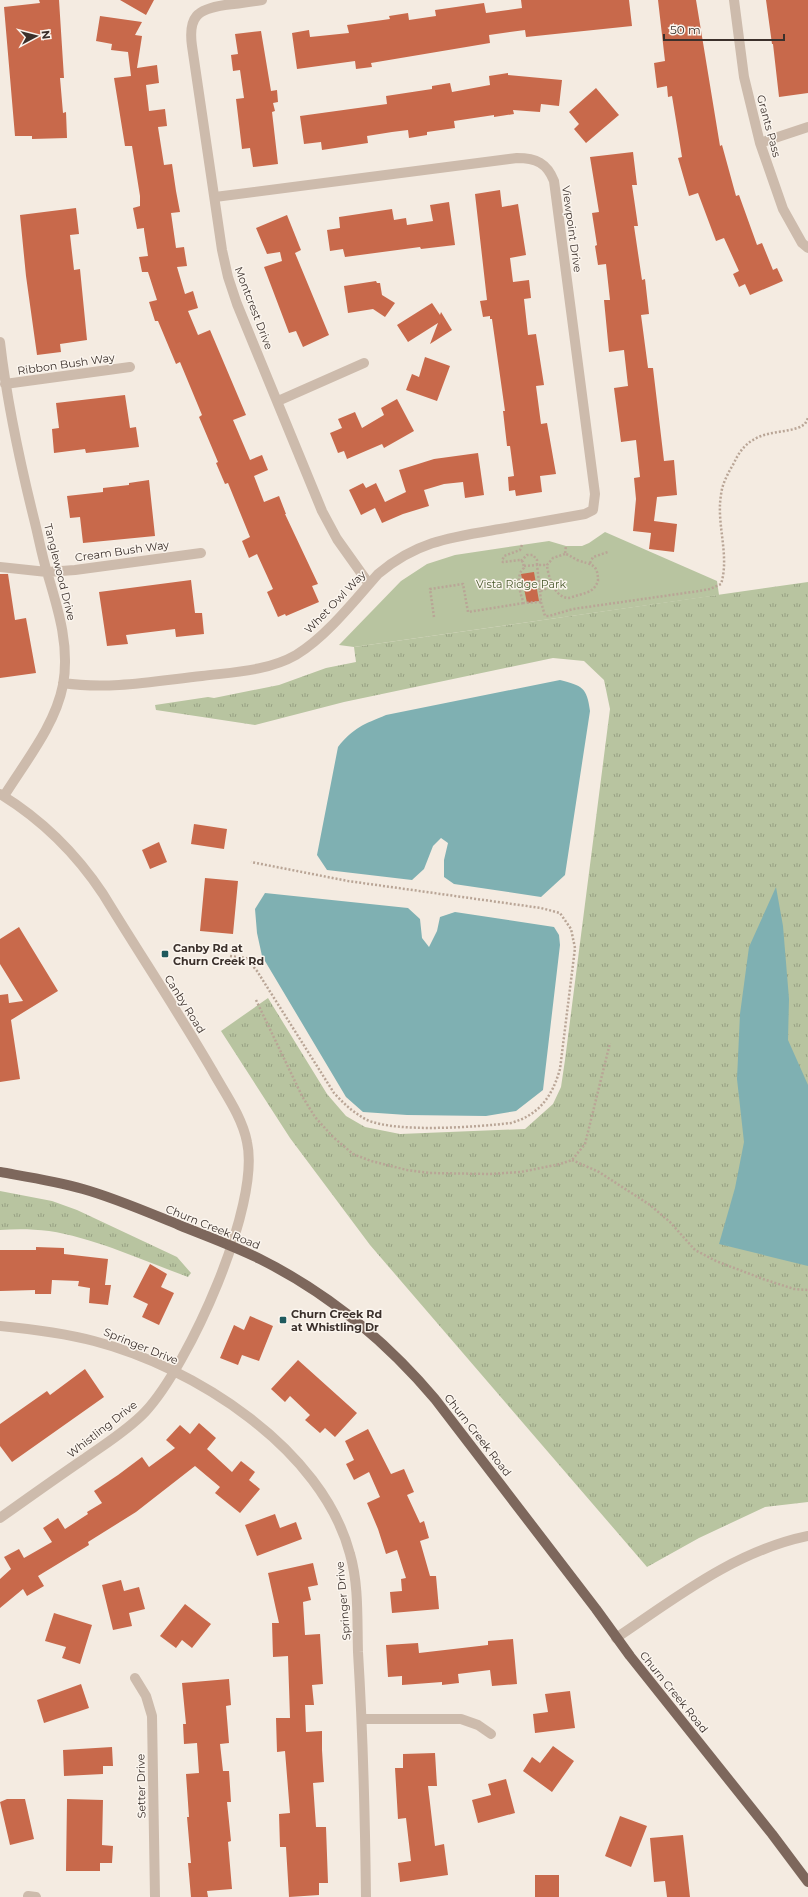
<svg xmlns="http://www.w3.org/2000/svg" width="808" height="1897" font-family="Montserrat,sans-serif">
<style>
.grass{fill:url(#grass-tufts)}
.park{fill:#b8c4a0}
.water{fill:#7fb0b2}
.building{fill:#c8694b}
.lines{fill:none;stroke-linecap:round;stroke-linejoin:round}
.path{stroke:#b9a596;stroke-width:2.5;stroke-dasharray:2 2;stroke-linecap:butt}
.minor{stroke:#cdbbac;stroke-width:10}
.major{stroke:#7d675c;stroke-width:10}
.poi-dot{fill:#1f5a5e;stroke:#fbf5ee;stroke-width:1.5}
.labels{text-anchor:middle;stroke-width:3;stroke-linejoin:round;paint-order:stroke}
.street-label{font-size:11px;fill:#3b302b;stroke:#fbf5ee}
.park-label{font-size:11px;fill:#4a5a2e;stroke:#fbf5ee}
.poi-label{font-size:11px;font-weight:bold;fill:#3b302b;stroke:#fbf5ee;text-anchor:start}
</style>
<defs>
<pattern id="grass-tufts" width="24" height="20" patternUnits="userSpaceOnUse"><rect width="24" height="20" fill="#b8c4a0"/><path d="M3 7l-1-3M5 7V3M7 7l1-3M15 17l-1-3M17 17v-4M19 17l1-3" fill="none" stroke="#97a083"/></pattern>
</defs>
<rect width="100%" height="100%" fill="#f4ebe1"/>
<!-- grass -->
<path class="grass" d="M808 582V1502L765 1507 699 1538 647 1567 370 1245 290 1138 221 1031 268 998 327 1094 346 1116 365 1127 400 1134 525 1129 553 1104 561 1087 565 1060 610 709 604 680 584 661 553 658 344 702 255 725 156 710 155 705 208 697 214 698 279 685 326 668 356 662 354 647Z
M0 1191 52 1201 77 1210 177 1257 191 1273 188 1277C144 1261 95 1238 49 1231 32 1229 16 1229 0 1230Z"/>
<!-- park -->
<path class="park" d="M605 532 717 581 719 595 354 647 339 645 401 581 427 564 455 555 549 541 566 546H582L589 543Z"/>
<!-- water -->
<path class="water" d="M560 680C582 686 587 687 590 711L565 875 541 897 454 884 444 877V860L448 843 441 838 433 846 424 869 412 880 327 870 317 855 338 747C353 728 364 724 386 715Z
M776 887 783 926 789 999 788 1040 808 1085V1266L719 1244 735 1188 744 1142 737 1079 740 1014 749 947Z
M265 893 408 908 420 919 422 938 429 947 437 931 440 917 455 912 554 927 559 935 560 945 543 1090 516 1111 486 1116 407 1115 363 1112 346 1097 262 956 257 933 255 909Z"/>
<!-- building -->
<path class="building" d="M39 0H59L64 78H60L63 113 66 112 67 138 32 139V136H15L4 7 40 3Z
M120 0H154L146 15Z
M521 0H629L632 26 526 37 525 30 489 35 490 43 371 63 372 67 356 69 355 61 297 69 292 33 309 30 310 37 349 33 347 25 390 19 389 16 408 13 409 20 436 16 435 10 484 3 486 13 522 8Z
M658 0H696L720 146 722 145 736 196 739 195 757 245 762 243 773 270 777 268 783 281 750 295 745 284 739 287 733 274 739 271 724 238 716 241 698 193 689 196 678 158 682 157 672 96 668 97 667 86 657 88 654 63 665 61Z
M766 0H808V93L779 97 773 44H772Z
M100 16 142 22 135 35 142 36 137 68 157 65 159 83 146 85 149 111 165 109 167 126 158 127 164 165 172 164 176 191 180 212 171 213 176 248 184 247 187 266 177 267 185 294 193 291 198 308 188 311 198 335 210 330 246 415 233 420 250 460 262 455 268 470 254 476 264 502 279 496 286 514H285L318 584 312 586 319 602 286 616 285 614 278 617 267 592 273 589 257 554 249 558 242 541 250 537 228 483 225 484 216 463 218 462 199 417 202 415 180 362 176 364 158 321H155L149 302 157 300 148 272H142L139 257 148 256 144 230V228L137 229 133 208 140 206V196L132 146H125L114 78 131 76 128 52 111 50 112 44 96 41Z
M261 31 271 91 277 90 278 102 273 103 275 111 272 112 278 164 253 167 250 148 242 149 236 99 244 98 240 70 233 71 231 55 238 54 235 34Z
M508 73V75L562 80 559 106 541 104 540 112 513 110 514 114 494 117V115L454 121 455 128 427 132V135L409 138 408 130 392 132 367 136 368 143 322 150 321 142 304 144 300 116 387 104 386 96 432 89V86L450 83 452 92 490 85 489 76Z
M596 88 619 115 586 143 574 129 579 124 569 112Z
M633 152 637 185H632L638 226H634L642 280 645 279 649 314 641 315 648 368H653L664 461 674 460 677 495 657 497 654 521 677 524 674 552 649 549 651 533 633 531 636 499 634 478 640 477 636 440 621 442 614 388 628 386 624 350 609 352 604 300H610L606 264 598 265 595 246 597 245 592 213 599 212 590 157Z
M500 190 502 207 518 204 526 255 510 258 513 282 529 280 531 298 524 299 528 335 536 334 544 385 536 386 541 424 547 423 556 474 540 476 542 492 516 496 515 490 509 491 508 477 514 476 510 446H507L503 411H505L492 319H490V316L483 317 480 301 487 300 475 194Z
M449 202 455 245 421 249 420 247 345 257 343 249 330 251 327 230 340 228 339 217 392 209 394 220 406 218 407 225 433 221 430 205Z
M76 208 79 234 70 235 74 270 80 269 87 340 60 344 61 352 37 355 26 276 20 215Z
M287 215 301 250 295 253 329 335 303 347 296 331 289 333 264 267 282 261 280 252 267 254 256 228Z
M376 281 377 283H380L382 295 395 303 385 317 373 309 348 313 344 286Z
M432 303 440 315 441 312 452 330 430 344 438 323 408 342 397 325Z
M425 357 450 366 437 401 406 390 412 374 419 377Z
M125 395 130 428 136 427 139 447 86 453 85 449 54 453 52 429 59 428 56 403Z
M397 399 414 431 384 448 382 444 347 459 344 451 338 453 330 433 342 428 338 419 355 412 362 428 384 415 381 408Z
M478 453 484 495 465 498 463 482 444 484 424 490 429 506 403 514 382 523 375 508 361 515 349 490 363 483 366 488 376 483 385 502 406 492 399 470 434 459Z
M149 480 155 536 83 543 80 517 70 518 67 496 103 492V488L129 485V483Z
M534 572 539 601 527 603 521 574Z
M0 574H8L15 620 26 618 36 673 0 678Z
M191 580 195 613H202L204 634 176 637 175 629 126 635 128 644 107 646 99 592Z
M194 824 227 829 224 849 191 844Z
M159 842 167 862 150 869 142 850Z
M205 878 238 881 233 934 200 931Z
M19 927 58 991 11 1020 20 1079 0 1082V995L8 994 9 1003 23 1001 0 964V939Z
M36 1247 64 1248V1254L108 1259 105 1285H111L108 1305 89 1303 90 1288 78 1286 79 1281 52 1280 51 1294H35V1290L0 1291V1250H36Z
M150 1264 167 1274 161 1287 174 1293 159 1325 142 1317 148 1304 133 1297Z
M250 1316 273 1326 259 1361 242 1355 238 1365 220 1358 234 1325 244 1330Z
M298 1360 357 1413 335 1437 325 1428 320 1433 305 1420 310 1415 290 1396 285 1402 271 1389Z
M85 1369 104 1397 12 1462 0 1446V1424L47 1391 50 1395Z
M199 1423 216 1438 207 1449 232 1472 241 1461 255 1472 249 1480 260 1489 240 1513 215 1493 220 1487 195 1466 136 1512 88 1542 89 1545 38 1576 44 1586 27 1596 23 1589 0 1608V1579L11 1569 4 1557 19 1549 24 1558 52 1542 43 1528 58 1518 65 1529 88 1514 87 1512 102 1503 94 1491 118 1475 142 1457 149 1467 175 1448 166 1440 180 1425 190 1434Z
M368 1429 391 1474 404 1469 414 1492 407 1495 420 1523 424 1521 429 1538 420 1541 430 1576H436L439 1609 392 1613 390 1592 402 1591 401 1579 406 1578 397 1550 386 1554 378 1529 367 1503 380 1497 369 1472 354 1480 346 1464 354 1460 345 1441Z
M275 1514 280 1528 296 1522 302 1539 257 1556 245 1525Z
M313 1563 318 1585 308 1587 311 1600 303 1602 305 1635 320 1634 323 1684 312 1685 314 1705H305L306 1732 322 1731V1750L324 1782 313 1783 316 1827H326L328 1883H319V1895L289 1897 286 1847H280L279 1814 290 1813 285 1751 277 1752 276 1718H290L288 1656 273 1657 272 1623H279L268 1573Z
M121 1580 124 1591 139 1587 145 1609 129 1613 132 1626 113 1630 102 1585Z
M185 1604 211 1624 192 1648 182 1640 176 1648 160 1636Z
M54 1613 92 1625 80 1664 62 1658 66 1647 45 1641Z
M513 1639 517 1684 492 1686 490 1670 458 1674 459 1683 442 1685V1682L402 1685V1676L388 1677 386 1645 418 1643 419 1653 488 1645V1641Z
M229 1679 231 1705 226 1706 229 1743 220 1744 223 1771H229L231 1802H227L231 1841 228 1842 232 1889 207 1891 208 1897H191L188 1863H191L187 1817H189L186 1774 199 1773 197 1743 184 1744 183 1724H186L182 1683Z
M81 1684 89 1708 44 1723 37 1700Z
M570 1691 575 1728 535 1733 533 1714 548 1712 545 1694Z
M553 1746 574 1761 552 1792 523 1771 532 1757 540 1763Z
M112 1747 113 1766H103V1774L64 1776 63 1750Z
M435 1753 437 1786H428L435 1846 444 1844 448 1875 400 1882 398 1863 411 1861 406 1818 398 1819 395 1768H403V1754Z
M506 1779 515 1813 478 1823 472 1800 491 1795 488 1784Z
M7 1799H25L34 1839 10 1845 0 1802Z
M67 1799 103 1800 102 1845 113 1846 112 1863H100V1871H66Z
M620 1816 647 1826 631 1867 605 1856Z
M683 1835 690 1897H667L665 1881 654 1882 650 1838Z
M535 1875H559V1897H535Z"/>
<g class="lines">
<!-- path -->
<path class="path" d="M522 545 520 550 504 556 502 561 503 562 520 560 523 562 524 568C515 574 520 595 524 603L541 602 540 591
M565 554 553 558 547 565C548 576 554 596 567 598 571 598 575 596 579 595 589 592 594 591 598 581 598 563 591 565 577 560 573 558 570 555 565 554L566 546
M521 561 527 555H533L537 560V565H547
M590 563 593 557 608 552
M524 566 537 565 540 591 553 586
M541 602 545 616H549L573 609 699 591 710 589 721 584C730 556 716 524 721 495 722 484 728 473 734 463 738 454 744 445 753 440 767 431 785 433 800 427L805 424 808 418
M434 617 430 589 463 584 468 612 524 603
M230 956 246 958 257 971 334 1093C344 1104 354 1113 367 1120 397 1133 477 1127 511 1123 539 1115 552 1097 560 1069L575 948 571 929 560 913 541 908 348 881 251 862
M256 1000 302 1096 315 1117 333 1137 353 1154 371 1161 407 1170 430 1173 490 1174 521 1172 560 1164 572 1160 585 1144 610 1043
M572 1160 599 1172 650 1205 670 1222 695 1250 716 1261 763 1279 794 1289 808 1290"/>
<!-- minor -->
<path class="minor" d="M262 0C250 2 237 4 225 5 197 9 188 17 192 46L222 250 228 277 237 304 322 511 337 539 369 584
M734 0 744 77 760 143 783 209 802 243 808 248
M760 143 808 127
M0 342C7 403 20 463 35 523 39 539 42 556 47 572 58 609 70 646 63 685 55 726 25 762 4 796
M5 384 130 367
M278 401 364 363
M0 567 47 572 75 570 201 553
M63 683C110 690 156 681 202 676 234 672 268 671 296 655 326 637 355 600 378 574 417 541 452 537 500 529 528 524 556 519 585 514L593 510 595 494 554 181C547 163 536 158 517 158L215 197
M0 794C41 819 77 855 103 894 139 953 177 1010 212 1070 224 1092 242 1116 247 1142 261 1205 189 1365 145 1412 128 1430 105 1444 84 1459 56 1478 28 1498 0 1518
M0 1326C31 1329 63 1333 94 1341 194 1367 322 1448 350 1554 359 1585 357 1620 358 1652 363 1734 365 1815 366 1897
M616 1638C677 1597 735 1551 808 1536
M135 1678 146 1696 152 1716 155 1897
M362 1719H461L478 1725 491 1734
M28 1896 36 1897"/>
<!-- major -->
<path class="major" d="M0 1172C28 1177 55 1181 83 1189 115 1198 147 1212 179 1225 206 1236 234 1246 260 1259 328 1293 386 1341 435 1399L596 1609 630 1656 772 1834 808 1882"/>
</g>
<!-- markers -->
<g class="poi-dot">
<rect x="161" y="950" width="8" height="8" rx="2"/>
<rect x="279" y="1316" width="8" height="8" rx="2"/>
</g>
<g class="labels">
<!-- street labels -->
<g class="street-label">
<text transform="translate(769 126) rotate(75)" y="4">Grants Pass</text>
<text transform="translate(572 229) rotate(82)" y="4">Viewpoint Drive</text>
<text transform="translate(254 308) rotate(69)" y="4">Montcrest Drive</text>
<text transform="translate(66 364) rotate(-8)" y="4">Ribbon Bush Way</text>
<text transform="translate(122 551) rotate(-8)" y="4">Cream Bush Way</text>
<text transform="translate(60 572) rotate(76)" y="4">Tanglewood Drive</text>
<text transform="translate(335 602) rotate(-46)" y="4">Whet Owl Way</text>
<text transform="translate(185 1004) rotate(58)" y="4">Canby Road</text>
<text transform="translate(213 1227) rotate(22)" y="4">Churn Creek Road</text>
<text transform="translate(141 1346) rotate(22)" y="4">Springer Drive</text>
<text transform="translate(102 1429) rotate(-38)" y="4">Whistling Drive</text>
<text transform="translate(478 1435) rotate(52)" y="4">Churn Creek Road</text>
<text transform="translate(343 1601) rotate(-95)" y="4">Springer Drive</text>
<text transform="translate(674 1692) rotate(51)" y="4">Churn Creek Road</text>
<text transform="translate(141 1786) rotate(-91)" y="4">Setter Drive</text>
</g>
<!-- park labels -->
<g class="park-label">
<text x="521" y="588">Vista Ridge Park</text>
</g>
<!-- poi labels -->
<g class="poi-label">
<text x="173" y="952">Canby Rd at<tspan x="173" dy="13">Churn Creek Rd</tspan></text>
<text x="291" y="1318">Churn Creek Rd<tspan x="291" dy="13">at Whistling Dr</tspan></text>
</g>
</g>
<!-- north arrow -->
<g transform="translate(36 36) rotate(83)" stroke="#fbf5ee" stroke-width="3" paint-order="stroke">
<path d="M0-3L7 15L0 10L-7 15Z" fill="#3b302b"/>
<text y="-6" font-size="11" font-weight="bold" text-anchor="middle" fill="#3b302b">N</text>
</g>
<!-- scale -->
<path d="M664 34v6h120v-6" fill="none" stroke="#3b302b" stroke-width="2"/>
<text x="670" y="34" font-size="12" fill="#3b302b" stroke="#fbf5ee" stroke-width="3" paint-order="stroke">50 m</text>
</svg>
